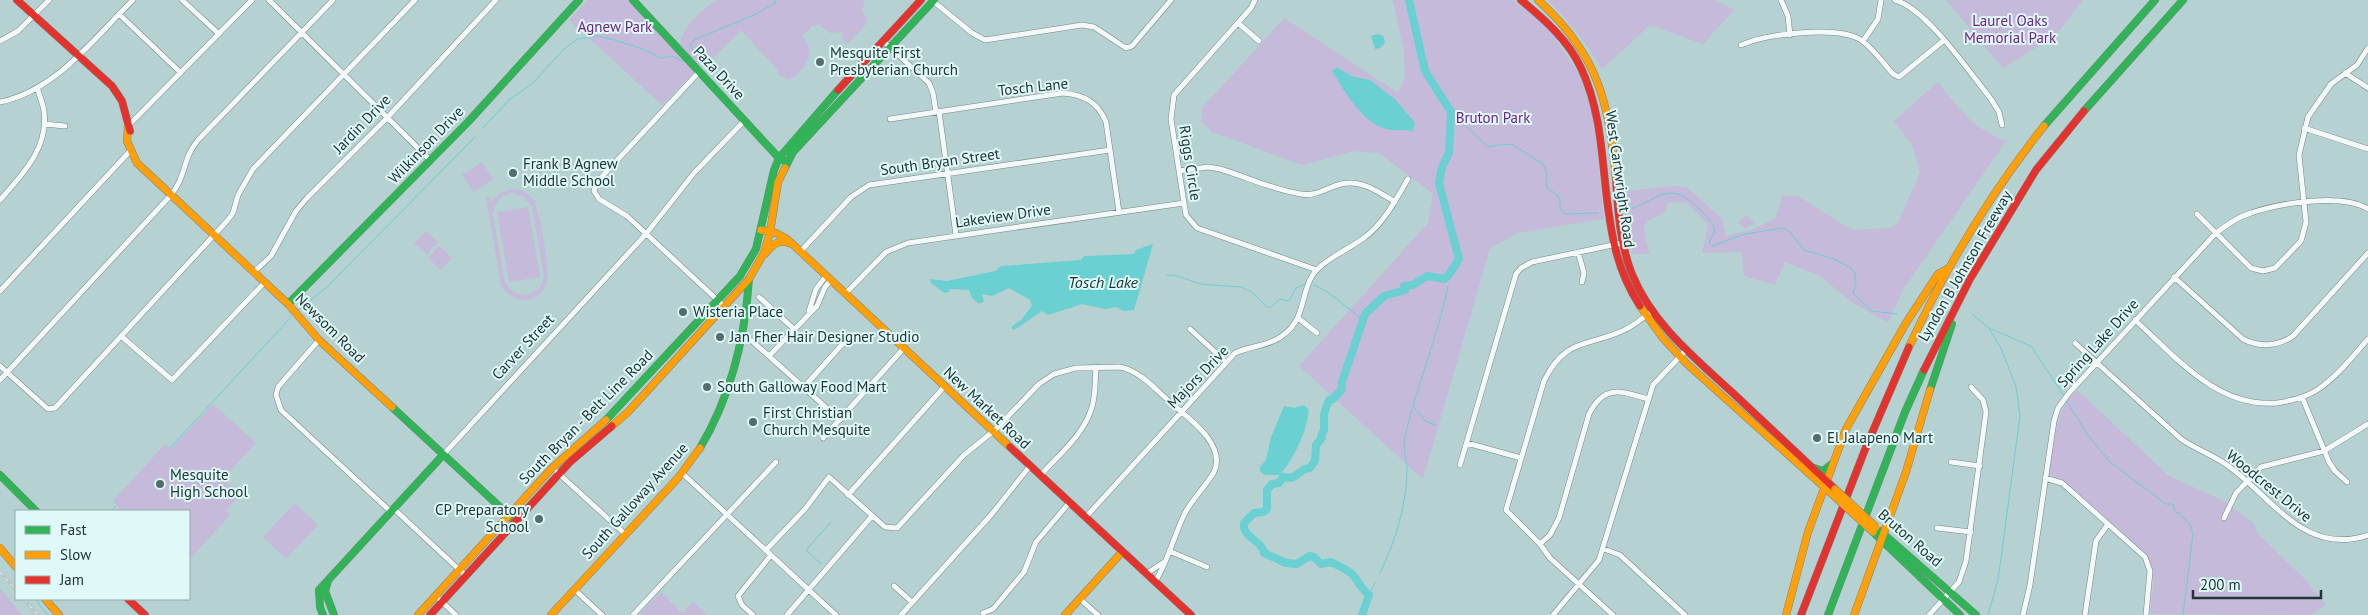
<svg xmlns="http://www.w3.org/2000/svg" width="2368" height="615" font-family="'PT Sans',sans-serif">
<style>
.green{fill:#c5bada;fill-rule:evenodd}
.water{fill:#6ad0d2}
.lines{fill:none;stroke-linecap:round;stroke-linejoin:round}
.stream{stroke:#6ad0d2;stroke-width:1}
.river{stroke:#6ad0d2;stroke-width:8}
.street-casing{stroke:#728888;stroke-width:6}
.fast-casing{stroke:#728888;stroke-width:8}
.slow-casing{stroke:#728888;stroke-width:8}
.jam-casing{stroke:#728888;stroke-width:8}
.street{stroke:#f4f8f8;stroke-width:5}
.fast{stroke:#30b455;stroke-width:7}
.slow{stroke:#ff9f0a;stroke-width:7}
.jam{stroke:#e5322d;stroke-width:7}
.rail-casing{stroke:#bcc3c4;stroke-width:3}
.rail{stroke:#dff8f8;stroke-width:1;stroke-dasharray:4;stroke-linecap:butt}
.slow-bridge-casing{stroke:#728888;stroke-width:8;stroke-linecap:butt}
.slow-bridge{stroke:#ff9f0a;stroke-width:7}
.poi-dot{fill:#556c6c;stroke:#dff8f8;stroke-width:2}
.labels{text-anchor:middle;stroke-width:4;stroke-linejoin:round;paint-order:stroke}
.park-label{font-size:15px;fill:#712089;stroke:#dff8f8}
.poi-label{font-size:15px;fill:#213536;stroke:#dff8f8;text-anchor:start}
.street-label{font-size:15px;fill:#213536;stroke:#dff8f8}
.water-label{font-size:16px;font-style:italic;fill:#193636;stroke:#dff8f8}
</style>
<rect width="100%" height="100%" fill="#b6d1d1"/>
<!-- green -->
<path class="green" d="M588 0H628L694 72 662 105 569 20Z
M717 0H865L862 11 867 19 866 24 848 44 843 40 842 32 830 33 820 25 812 26 802 36C804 40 808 43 809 47 811 60 800 77 788 79L778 75 777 69 741 30 707 64 699 65 680 46C683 24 700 12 717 0Z
M1393 0H1512L1520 4 1548 28 1582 78 1593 113 1604 219 1518 233 1490 248 1423 479 1299 366 1428 223 1433 194 1379 153 1354 151 1302 165 1212 132 1202 122V108L1284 18 1398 93 1405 77 1404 52Z
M1547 0H1715L1734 10 1703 44 1650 25 1602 69C1584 40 1572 24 1547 0Z
M1946 0H2083L2056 35 2003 68Z
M1938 82C1962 112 1970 126 2006 141L1903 290 1888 323 1850 301 1820 276 1785 262 1775 285 1744 276 1742 252 1702 253 1708 224 1686 203 1668 202 1665 212 1649 220 1644 226 1646 244 1650 254H1632L1625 191 1676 186 1688 188 1722 219 1726 236 1753 229 1776 218 1782 196H1798L1852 230 1890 228 1898 223 1920 172 1912 145 1894 121Z
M482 162 493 179 474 192 462 175Z
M512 189C520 189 527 192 532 198 540 208 551 273 546 285 538 305 510 304 501 285L486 198 490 197 491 202 500 193ZM513 193 524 197 532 207 544 276 540 288 528 295 514 293 505 283 493 216C493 203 500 195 513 193Z
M528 207 540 277 509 282 497 212Z
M1746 215 1754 223 1745 229 1738 222Z
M426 231 433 238 421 250 414 243Z
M433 238 438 242 427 255 422 250Z
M439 246 452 258 441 270 428 258Z
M2077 390 2169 476 2226 502 2253 523 2259 535 2302 576 2326 605 2310 615 2152 614 2150 611C2153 590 2158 571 2145 553L2075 490 2064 482 2051 476 2049 473C2054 445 2054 410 2077 390Z
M213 404 256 443 223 478 240 495 226 510 230 515 190 559 189 511H115L119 507 113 501 165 444 171 449Z
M295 503 318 525 286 559 263 537Z
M0 589 22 615H0Z
M661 592 682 613 693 602 707 615H639Z"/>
<!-- water -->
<path class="water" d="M1378 34 1383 36 1385 43 1380 48 1375 49 1371 36Z
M1337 67 1351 76 1370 80 1396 100 1415 123 1413 132C1404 128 1395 132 1386 129 1362 123 1344 90 1332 71Z
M1153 244 1134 310 1123 311 1117 307 1105 309 1082 304 1048 315 1042 311 1014 330 1011 327 1021 320 1032 306 1030 300 1009 288 992 296 982 294 984 301 979 304 972 298 969 290 950 289 949 292 944 293 931 283 930 279 947 281 995 271 1001 266 1081 260 1084 256 1134 254 1136 250Z
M1304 405 1308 409C1311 424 1291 465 1279 475H1264L1260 471V467L1266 460 1271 437 1284 406 1294 408Z"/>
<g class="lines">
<!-- stream -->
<path class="stream" d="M693 52 691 44 694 40 754 15 775 3 776 0
M1451 112 1488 147 1504 144 1513 145 1543 164 1547 174 1546 186 1560 198V210L1565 214 1598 213
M483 128 509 100 533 83 562 51 577 39 597 36 615 40 645 50 661 58 672 56 683 61
M1625 210C1655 205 1665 177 1696 206 1704 214 1712 220 1715 230L1709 243 1712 246 1745 234 1783 228 1790 232 1804 250 1834 259 1851 268 1855 273 1856 283 1853 293 1872 311 1897 314
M1167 275 1178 276 1200 284 1241 287 1252 292 1267 307H1271L1280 299 1289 301 1296 288 1306 284
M1448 280V276
M1314 285C1336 295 1344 307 1363 319
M298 310 327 287 475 137
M1972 314 1989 328 2001 348 2016 387 2020 416 1998 580 1988 615
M1989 328 2031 346 2064 396
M2066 400 2087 434 2110 462 2166 504H2173L2175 512 2179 513 2191 526 2193 534 2183 615
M1414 407 1425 421 1435 425
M170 448 292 316
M111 511 116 506
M821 564 806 550 831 522
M1380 573C1395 542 1405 510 1407 474 1408 462 1402 449 1405 437 1416 386 1438 337 1448 286
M1369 595 1375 583
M35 599 48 615"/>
<!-- river -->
<path class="river" d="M1362 615 1369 595C1361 589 1359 582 1353 575 1347 569 1338 566 1331 562L1321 564 1314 557 1309 556 1297 564 1286 563 1264 553C1262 541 1248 540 1244 528V523L1254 513 1263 512 1267 509V490L1272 484 1279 483 1283 477 1292 478 1305 469 1310 468 1315 461 1316 445 1322 438 1321 436 1324 430V414L1329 400 1333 399 1342 389V382L1365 314 1384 296 1405 290 1404 286 1413 285 1427 276 1444 279 1448 276 1459 259 1439 183 1442 167 1449 153 1451 112 1425 71 1409 0"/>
<defs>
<path id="street" d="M182 0 219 34
M269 0 430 160
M1255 0 1251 8 1174 95 1171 119 1184 203 1186 215 1197 228 1317 270
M1781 0 1788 16 1790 35
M1895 0C1927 9 1969 72 1991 99L1999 112 2002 125
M933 1 972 33 985 40 1082 25 1094 27 1126 48 1132 46 1171 0
M119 14 181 73
M1238 23 1259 41
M0 41 18 31 49 0
M883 41 929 83 933 93 936 112
M1863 41 1878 19 1881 0
M1741 45C1767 34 1837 25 1861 40 1873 48 1883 63 1893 74L1899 77 1943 41
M699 72 597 182 594 191 599 199 627 216 725 307
M2345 73 2368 88
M0 102C56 91 94 38 133 0
M939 111 956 235
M890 119 1063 93C1084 95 1098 102 1106 122L1119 212
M44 124 65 126
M128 126 252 0
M2304 128 2368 149
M1179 171 1208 167 1220 169C1247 177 1273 190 1301 194 1316 197 1328 187 1341 184 1361 179 1379 192 1395 202
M0 200C22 175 49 148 44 111 43 104 40 96 37 88
M2197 214 2251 268 2263 271 2275 268 2301 241 2306 222 2299 155 2308 117 2331 84 2357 65 2368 48
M800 252 851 197 869 185 1110 150
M1578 252 1584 273 1582 282
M254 272 271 256 296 211 307 198 387 118 496 0
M2174 277 2243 339C2260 348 2278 346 2293 336L2368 253
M0 291 131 150
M845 294 886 252 908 243 1184 203
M759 297 794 329
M809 311 816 289 826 276
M1298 318 1317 333
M2135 320C2176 357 2217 408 2277 403 2290 401 2306 397 2317 390 2337 377 2352 357 2368 339
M1190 329 1226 362
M121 336 172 380 265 282
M319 340 278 387 276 395 281 410 390 511
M752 341 840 420
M2075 343 2181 439C2197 450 2216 456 2231 468 2275 501 2306 556 2368 535
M769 356 817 306 825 287 831 280
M0 366 48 409 55 408 227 221 233 213 238 195 253 169 415 0
M0 380 171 195C187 175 182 159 198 140L333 0
M804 387 847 339
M2302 397 2329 462 2335 471 2347 482
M823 438 904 348
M1467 443 1521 458
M443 455 646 234 694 173 745 120
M1951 462 1980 466
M1460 465 1516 274 1521 268 1532 262 1622 243
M557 472 625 534
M682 473 836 615
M1040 476C1058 455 1082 437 1091 410 1096 397 1095 381 1096 367
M2045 478 2062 483 2145 557 2150 571 2146 615
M848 495 944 387
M393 508 466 576
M1085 518 1235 353C1250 346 1269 346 1282 336 1306 319 1300 296 1312 276 1321 261 1351 248 1365 237 1384 223 1396 199 1408 179
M2224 518 2236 493 2261 467 2324 451 2368 424
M1937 528 1971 532
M1540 544 1550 535 1559 518 1589 414C1604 384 1621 391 1648 399
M1604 549 1620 555 1685 615
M766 550 805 509 829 477 885 527 897 528 964 455 996 429 1039 384 1054 374 1076 368 1120 367C1140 371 1155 389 1170 402 1187 417 1227 444 1214 472 1206 486 1193 498 1185 513 1174 535 1168 562 1155 582
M1169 551 1207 567
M1146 574 1164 562
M894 586 912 602
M574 589 602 615
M1080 599 1098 615
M440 600 456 615
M983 613 993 609 1024 572 1036 542 1069 503
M633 615 776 462
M753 615 742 605 738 596 771 555
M787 615 872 516
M901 615 991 515 1030 466
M1553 615 1599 560 1653 385 1686 350
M1613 615 1550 558 1540 544 1506 510 1544 381C1565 338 1586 347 1622 331 1633 327 1642 318 1651 312
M1929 615 1959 582 1966 561 1986 412 1983 400 1971 387
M2023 615 2030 585 2054 421 2058 408 2069 393 2215 234C2226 225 2238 217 2251 213 2280 203 2342 193 2368 209
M2085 615 2096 541 2108 524"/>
<path id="fast" d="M633 0 779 158 787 162
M2084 111 2183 0
M2044 126 2155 0
M785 168 793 152 934 0
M288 304 468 122 579 0
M1930 390 1952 324
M392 407 513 519
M606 420 740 276 756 249 774 170 779 158 838 90
M700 448C731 396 745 339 749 279
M1811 467 1823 471 1832 464
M0 475 36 511
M1880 531 1976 615
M1873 532 1960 615
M328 581 325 591 334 615
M323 615 320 607 319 590 443 455
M1828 615 1905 412 1924 370"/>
<path id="slow" d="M1538 0C1598 54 1609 102 1616 180
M128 126 127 141 137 163 288 304 319 340 392 407
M761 230 776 233 787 239 1010 447
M765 254C773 244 779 238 792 244
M1640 306 1662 337 1686 363 1833 495
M1909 347C1945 269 1990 194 2044 126
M612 426 628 412 749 279 764 253 770 232 778 182 785 168
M0 548 16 567
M45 599 59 615
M418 615 552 468 606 420
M551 615 678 478 700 448
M1065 615 1122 552
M1786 615 1808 532 1846 429 1906 323 1938 274 1947 269
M1854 615 1906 472 1930 390"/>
<path id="jam" d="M17 0 112 86 122 101 130 131
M1521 0C1545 20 1568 40 1581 68 1608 125 1600 191 1616 251 1621 271 1629 289 1640 306
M838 90 921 0
M1616 180C1618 212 1620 244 1632 274 1652 324 1696 359 1735 395 1768 426 1802 458 1835 489
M1924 370 1970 279 2036 170 2084 111
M1010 447 1191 615
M128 599 145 615
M430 615 570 462 612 426
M1801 615 1866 447 1909 347"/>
</defs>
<!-- street casing -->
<use href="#street" class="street-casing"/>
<!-- fast casing -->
<use href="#fast" class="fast-casing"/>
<!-- slow casing -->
<use href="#slow" class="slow-casing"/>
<!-- jam casing -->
<use href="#jam" class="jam-casing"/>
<!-- street -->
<use href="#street" class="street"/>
<!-- fast -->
<use href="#fast" class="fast"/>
<!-- slow -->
<use href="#slow" class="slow"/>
<!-- jam -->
<use href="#jam" class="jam"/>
<defs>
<path id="rail" d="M0 572 16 590
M24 599 38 615"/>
</defs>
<!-- rail casing -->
<use href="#rail" class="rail-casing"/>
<!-- rail -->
<use href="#rail" class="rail"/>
<defs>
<path id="slow-bridge" d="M1835 489 1876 527
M1833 495 1873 532"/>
</defs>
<!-- slow-bridge casing -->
<use href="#slow-bridge" class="slow-bridge-casing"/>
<!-- slow-bridge -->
<use href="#slow-bridge" class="slow-bridge"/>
</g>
<!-- markers -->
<g class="poi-dot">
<circle cx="820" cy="62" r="5"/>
<circle cx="513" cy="173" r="5"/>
<circle cx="683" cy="312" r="5"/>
<circle cx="720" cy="337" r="5"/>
<circle cx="707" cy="387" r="5"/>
<circle cx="753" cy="422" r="5"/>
<circle cx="1817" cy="438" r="5"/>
<circle cx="160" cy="484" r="5"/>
<circle cx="539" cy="519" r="5"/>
</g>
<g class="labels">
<!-- park labels -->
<g class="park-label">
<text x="2010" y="26">Laurel Oaks<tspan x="2010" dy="17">Memorial Park</tspan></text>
<text x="615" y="32">Agnew Park</text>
<text x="1493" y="123">Bruton Park</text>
</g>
<!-- poi labels -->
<g class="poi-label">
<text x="830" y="58">Mesquite First<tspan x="830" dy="17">Presbyterian Church</tspan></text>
<text x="523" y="169">Frank B Agnew<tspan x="523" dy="17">Middle School</tspan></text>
<text x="693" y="317">Wisteria Place</text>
<text x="730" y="342">Jan Fher Hair Designer Studio</text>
<text x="717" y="392">South Galloway Food Mart</text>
<text x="763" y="418">First Christian<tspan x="763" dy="17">Church Mesquite</tspan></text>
<text x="1827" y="443">El Jalapeno Mart</text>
<text x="170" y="480">Mesquite<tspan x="170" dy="17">High School</tspan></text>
<text x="529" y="515" text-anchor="end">CP Preparatory<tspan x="529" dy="17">School</tspan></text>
</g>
<!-- street labels -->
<g class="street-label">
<text transform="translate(719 73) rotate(47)" y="5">Paza Drive</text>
<text transform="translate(1033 87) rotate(-6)" y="5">Tosch Lane</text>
<text transform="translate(362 124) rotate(-46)" y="5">Jardin Drive</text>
<text transform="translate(426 145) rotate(-46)" y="5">Wilkinson Drive</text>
<text transform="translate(940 162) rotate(-8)" y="5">South Bryan Street</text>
<text transform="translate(1190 163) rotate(81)" y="5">Riggs Circle</text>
<text transform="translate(1620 179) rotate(82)" y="5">West Cartwright Road</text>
<text transform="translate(1003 216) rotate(-8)" y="5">Lakeview Drive</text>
<text transform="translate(1965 266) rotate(-60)" y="5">Lyndon B Johnson Freeway</text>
<text transform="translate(330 328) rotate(45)" y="5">Newsom Road</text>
<text transform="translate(2098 343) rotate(-48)" y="5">Spring Lake Drive</text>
<text transform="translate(523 347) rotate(-47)" y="5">Carver Street</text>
<text transform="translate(1198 377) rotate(-46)" y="5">Majors Drive</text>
<text transform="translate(987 408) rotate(43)" y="5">New Market Road</text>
<text transform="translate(586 417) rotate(-45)" y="5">South Bryan - Belt Line Road</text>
<text transform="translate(2269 486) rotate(39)" y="5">Woodcrest Drive</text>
<text transform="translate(635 501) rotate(-48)" y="5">South Galloway Avenue</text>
<text transform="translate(1910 538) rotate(41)" y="5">Bruton Road</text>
</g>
<!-- water labels -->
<g class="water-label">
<text x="1103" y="288">Tosch Lake</text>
</g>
</g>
<!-- legend -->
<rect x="15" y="510" width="175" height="90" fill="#dff8f8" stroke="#93aaaa"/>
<rect x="25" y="526" width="25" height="8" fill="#30b455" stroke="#93aaaa"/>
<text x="60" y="535" font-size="15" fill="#213536">Fast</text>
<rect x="25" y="551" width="25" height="8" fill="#ff9f0a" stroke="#93aaaa"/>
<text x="60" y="560" font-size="15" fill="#213536">Slow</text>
<rect x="25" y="576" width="25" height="8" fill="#e5322d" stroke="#93aaaa"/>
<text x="60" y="585" font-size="15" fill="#213536">Jam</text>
<!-- scale -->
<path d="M2193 590v8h128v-8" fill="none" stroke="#213536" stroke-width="2.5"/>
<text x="2200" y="590" font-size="15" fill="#213536" stroke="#dff8f8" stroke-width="4" paint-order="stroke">200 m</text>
</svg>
